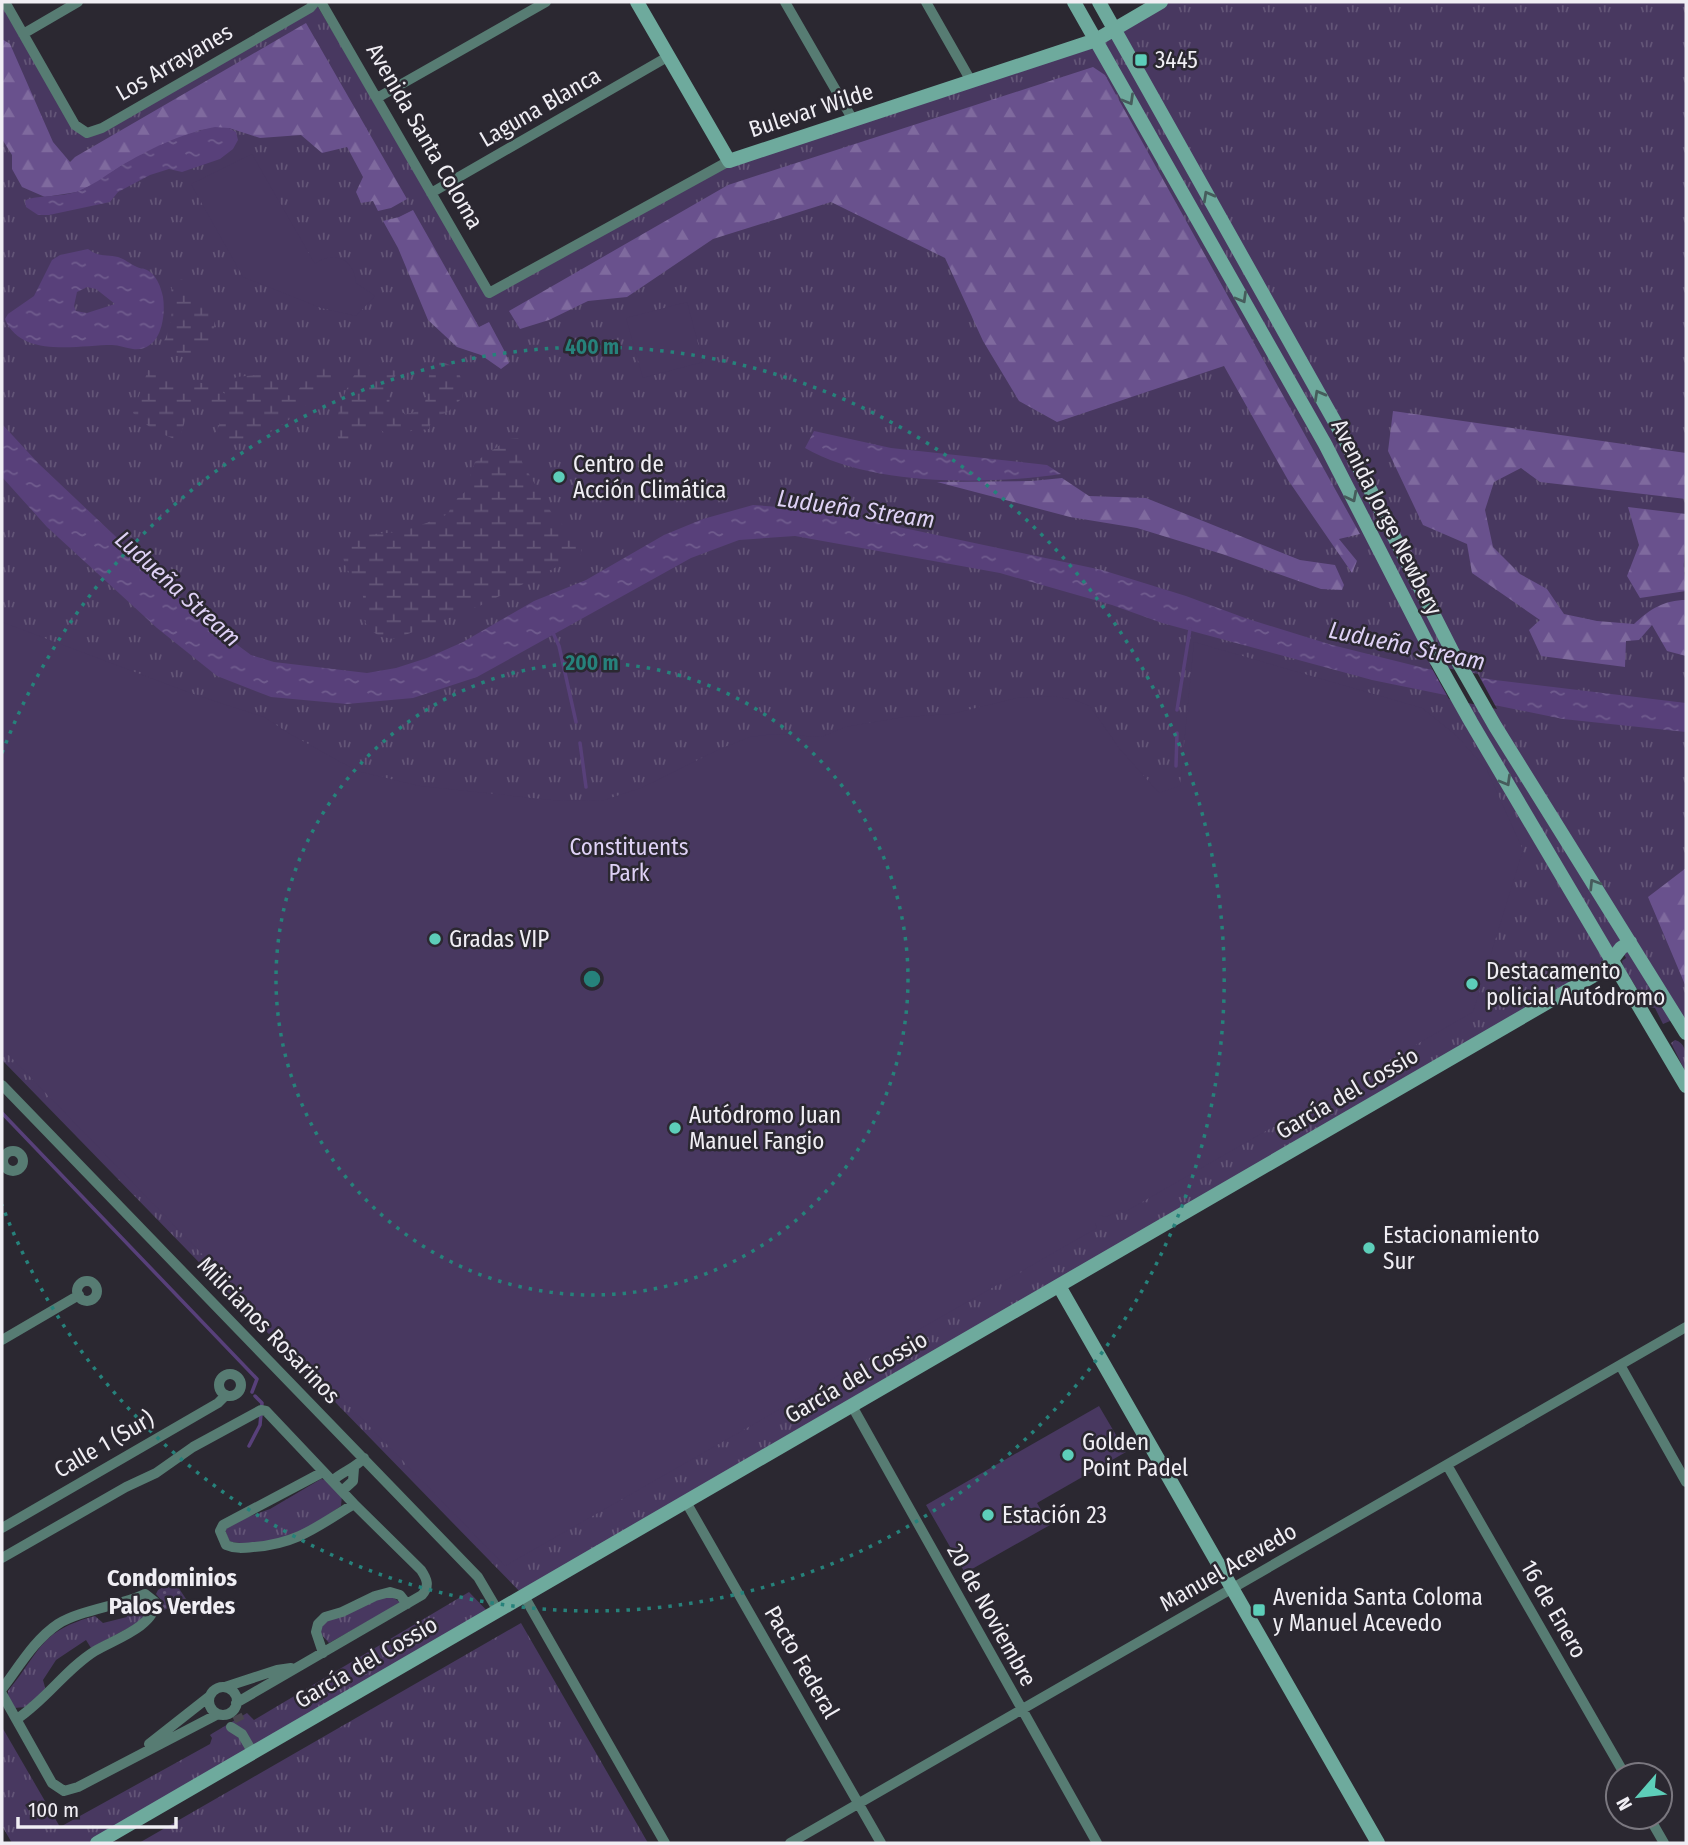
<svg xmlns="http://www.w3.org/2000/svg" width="1688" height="1845" font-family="'Fira Sans Condensed',sans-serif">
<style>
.grass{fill:url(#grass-tufts)}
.forest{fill:url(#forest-firs)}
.wetland{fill:url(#wetland-marsh)}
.park{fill:url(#park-dots)}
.pitch{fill:#483860}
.water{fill:url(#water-ripples);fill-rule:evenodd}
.pier{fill:#2b2831}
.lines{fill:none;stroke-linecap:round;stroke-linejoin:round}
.stream{stroke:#58407a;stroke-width:3.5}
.street-tunnel{stroke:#49464e;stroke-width:10;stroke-dasharray:10 5;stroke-linecap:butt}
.street{stroke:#577c73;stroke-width:10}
.secondary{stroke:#6eaa9d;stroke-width:14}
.oneway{stroke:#465c5c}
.ring{fill:none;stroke:#26827b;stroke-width:3.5;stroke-dasharray:3.5 7}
.poi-dot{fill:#5dceb9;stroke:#2b2831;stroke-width:2.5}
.labels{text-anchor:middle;stroke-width:5;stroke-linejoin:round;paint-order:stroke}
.poi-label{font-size:23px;fill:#f0eef4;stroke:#2b2831;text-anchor:start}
.street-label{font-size:23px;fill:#f0eef4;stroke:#2b2831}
.park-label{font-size:23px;fill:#ded1f5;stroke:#2b2831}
.water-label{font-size:24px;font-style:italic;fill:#ded1f5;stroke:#2b2831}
.neighbourhood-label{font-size:24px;font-weight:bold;fill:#f0eef4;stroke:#2b2831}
.centre{fill:#26827b;stroke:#2b2831;stroke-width:3.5}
.ring-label{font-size:21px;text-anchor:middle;font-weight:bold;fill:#26827b;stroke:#2b2831;stroke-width:5;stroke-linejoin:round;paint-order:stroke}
</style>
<defs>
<pattern id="grass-tufts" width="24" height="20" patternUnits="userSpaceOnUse" patternTransform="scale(1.75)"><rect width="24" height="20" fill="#483860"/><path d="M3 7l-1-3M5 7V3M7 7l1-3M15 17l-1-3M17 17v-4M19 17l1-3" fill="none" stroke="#635577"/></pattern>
<pattern id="forest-firs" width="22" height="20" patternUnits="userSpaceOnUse" patternTransform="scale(1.75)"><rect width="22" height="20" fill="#69518d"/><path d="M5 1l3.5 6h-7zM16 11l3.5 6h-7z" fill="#7f6a9e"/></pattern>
<pattern id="wetland-marsh" width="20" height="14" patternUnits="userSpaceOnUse" patternTransform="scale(1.75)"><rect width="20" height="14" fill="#483860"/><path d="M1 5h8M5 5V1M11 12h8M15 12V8" fill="none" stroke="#635577"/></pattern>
<pattern id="park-dots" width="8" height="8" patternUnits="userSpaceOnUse" patternTransform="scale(1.75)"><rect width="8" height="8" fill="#483860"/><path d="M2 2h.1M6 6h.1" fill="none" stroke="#635577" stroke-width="1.8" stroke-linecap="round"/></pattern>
<pattern id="water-ripples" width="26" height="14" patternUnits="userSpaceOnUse" patternTransform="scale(1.75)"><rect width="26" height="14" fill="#58407a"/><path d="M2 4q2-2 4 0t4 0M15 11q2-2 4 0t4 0" fill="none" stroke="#705c8e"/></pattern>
</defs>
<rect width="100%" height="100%" fill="#2b2831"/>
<!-- grass -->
<path class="grass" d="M2 2 75 125 87 133 315 2 489 293 729 161 1096 41 1161 2H1686V1033L1677 1018 1663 1024 1655 1008 1648 1007 1623 966 1622 961 1626 958 1621 949 1605 969 524 1596 2 1060Z
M1675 1040C1688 1043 1686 1060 1686 1073L1671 1043Z
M321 1479 326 1480 342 1495 341 1506C326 1516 311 1529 294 1536 281 1541 242 1546 229 1541L225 1530 234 1522 270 1509Z
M469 1592 491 1615 97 1843H12L2 1826V1727L60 1827 210 1744 212 1738 210 1735 213 1733 247 1713 254 1720Z
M391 1596 401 1603 329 1643 320 1633 323 1623 378 1599Z
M140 1603 146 1604 149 1608 145 1619 91 1648 86 1640 56 1660 43 1680 46 1691 26 1707 14 1708 8 1697V1691C41 1651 39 1631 95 1616L103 1623 127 1617 123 1609Z
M521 1623 648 1843H139Z"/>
<!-- forest -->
<path class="forest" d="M306 23 407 199 391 208 378 211 373 201 361 203 356 192 363 177 347 147 322 153 301 135 260 138 229 128 200 130 152 150 121 166 95 184 77 192 45 197 22 187 12 169V155L2 139V39L10 44 53 142 70 162 75 157Z
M1093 67 1105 75 1360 534 1339 539 1357 561 1352 573 1288 480 1224 366 1057 422 1019 401 983 341 945 258 831 202 713 239 627 297 588 301 549 320 520 329 509 311 728 185Z
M413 210 479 327 489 322 505 352 509 363 501 369 481 355 457 347 428 320 398 248 383 221 399 217Z
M1393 411 1686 453V499L1540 482 1521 468 1494 482 1485 510 1493 547 1520 574 1547 589 1564 614 1597 621 1634 624C1650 609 1664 600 1686 600V656L1667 651 1652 625 1639 640 1626 641 1625 667 1541 656 1529 630 1540 620 1472 573 1467 544 1423 525 1388 451Z
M1062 478 1089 496 1146 498 1300 560 1335 565 1344 585 1342 590 1321 589 1222 554 1137 528 1070 517 937 482 1032 481Z
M1628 507 1686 514C1686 530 1685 546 1684 562 1683 570 1686 581 1686 591L1640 598 1627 576 1639 545Z
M1686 868V987L1648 897Z"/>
<!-- wetland -->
<path class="wetland" d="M182 279C185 283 188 289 191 293 198 301 211 306 214 317 215 317 214 327 214 328 213 354 179 364 159 349 176 325 170 309 172 283Z
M437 361C462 367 461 374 463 397L448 412 432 418 429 429 386 434 377 427H365L355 436 349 448 340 444C330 418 347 384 363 362L372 367 397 371 390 390 389 408 406 414 424 410 429 376Z
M331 363 338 371C308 404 273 445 224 445L216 433 223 415 208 405 195 403 185 421 179 441 153 430 133 413 148 370 163 374 177 385C199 382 210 379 227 396V388L236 377 275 373 280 394 293 396 317 366Z
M518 438 522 444V462L554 517 580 541 582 554 484 604 395 639C380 638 365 631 363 614 362 606 365 601 362 593 352 572 334 563 349 538 362 534 374 534 388 533 408 531 430 522 448 514L453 502 465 492 475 462 509 439Z"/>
<!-- park -->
<path class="park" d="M174 1581 186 1599 162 1611 161 1600 156 1594 158 1590Z"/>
<!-- pitch -->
<path class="pitch" d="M252 154 315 264C333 250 355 259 356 283L375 296 356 316 321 308 243 277 191 184Z
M687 302 703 362 643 378 626 318Z
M2 622 196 695 264 717 290 734 357 771 420 786 551 800 601 801 641 788 722 748 750 737 774 734 821 737 845 727 904 717 951 714 1017 698 1051 696 1075 700 1090 706 1119 748 1159 793 1180 786 1194 642 1422 708 1457 736 1487 770 1523 850 1473 1012 1130 1209 1123 1213 1121 1210 1106 1217 1099 1215 1095 1223 1097 1228 505 1566 2 1048Z
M1099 1406 1126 1452 1037 1503 1050 1525 965 1573 926 1505Z"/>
<!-- water -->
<path class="water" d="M215 127 229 128 236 132 238 140 233 149 220 159 182 172 169 169 150 175 118 192 110 202 49 215H38L26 207 25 201 28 199C44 195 60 197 76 192 92 186 105 176 119 167 147 150 182 133 215 127Z
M88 249C91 251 94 253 97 254 102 256 111 255 118 257 125 259 130 264 137 267 143 270 141 267 147 270 156 274 161 287 163 297 166 317 161 352 133 349 126 348 119 345 112 345 79 345 21 359 5 319L8 314 34 296 52 260 60 255ZM87 287 96 289 115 304 87 313 76 311 74 306 77 292Z
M2 424 39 464 205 621 251 655 274 662 367 673 396 668 427 658 463 642 534 601 586 580 664 535 703 519 753 505 819 510 1102 570 1186 596 1245 618 1332 645 1428 669 1495 680 1686 703V732L1563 719 1372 680 1162 623 1112 605 1000 573 795 536 739 540 691 558 477 677 413 698 347 704 271 697 217 676 157 628 47 527 2 477Z
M814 431 891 448 1047 465 1061 474C989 485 869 486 805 448Z"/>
<!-- pier -->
<path class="pier" d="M1430 665 1478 674 1497 709 1449 699Z"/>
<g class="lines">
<!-- stream -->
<path class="stream" d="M553 633 559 646 576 722
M1177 710 1190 629
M580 743 586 787
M1176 766 1177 733
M2 1113 257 1379 252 1392
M249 1446 260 1425 262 1403 255 1396"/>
<!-- street-tunnel -->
<path class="street-tunnel" d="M237 1715 240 1721"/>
<!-- street -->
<path class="street" d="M5 2 75 125 87 133 102 128 310 8 315 2
M321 2 489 293 729 161
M785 2 853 120
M926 2 971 81
M23 34 78 2
M377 98 546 2
M431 193 669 56
M2 1085 478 1577 498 1611
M3 1161a10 10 0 1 1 20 0a10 10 0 1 1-20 0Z
M77 1291a10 10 0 1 1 20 0a10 10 0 1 1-20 0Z
M2 1340 79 1295
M1620 1365 1686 1482
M219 1385a11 11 0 1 1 22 0a11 11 0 1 1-22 0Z
M852 1406 1097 1843
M1447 1465 1625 1775
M323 1472 223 1525 220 1531 226 1545C235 1549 244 1548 253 1547 297 1544 318 1526 354 1504
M332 1481C343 1471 354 1469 364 1458
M342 1491 353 1481 354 1468
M686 1502 881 1843
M2 1528 218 1403 226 1395
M2 1558 126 1487 156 1473 193 1447 261 1410 266 1411 354 1504 421 1570C427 1579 430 1586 422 1595L236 1703
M524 1596 665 1843
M323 1653 316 1632 318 1624 325 1617 342 1612 375 1596 390 1592 400 1595 407 1604
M225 1687 277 1670 291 1668
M209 1701a14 14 0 1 1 28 0a14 14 0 1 1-28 0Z
M2 1689C19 1667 34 1640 58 1624 80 1610 120 1606 145 1594L155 1602C156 1626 113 1640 95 1651 66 1669 47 1699 17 1719
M2 1694 52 1783 64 1791 78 1787 218 1714
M231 1727 242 1734 253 1753
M149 1744 210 1696
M1649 1817 1664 1843
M790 1843 1686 1327"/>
<!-- secondary -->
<path class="secondary" d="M637 2 729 161 1096 40 1161 2
M1074 2 1325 444 1429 647 1471 722 1686 1086
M1099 2 1345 440 1452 651 1495 726 1686 1033
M1059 1286 1378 1843
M97 1843 1605 969 1621 948 1630 942"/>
</g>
<!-- one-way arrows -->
<defs><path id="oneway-chevron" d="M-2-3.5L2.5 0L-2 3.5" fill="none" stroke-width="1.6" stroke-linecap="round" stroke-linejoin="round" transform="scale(1.75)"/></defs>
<g class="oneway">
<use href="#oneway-chevron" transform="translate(1129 100) rotate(60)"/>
<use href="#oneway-chevron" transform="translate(1208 196) rotate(-119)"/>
<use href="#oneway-chevron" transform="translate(1242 298) rotate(60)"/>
<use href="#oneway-chevron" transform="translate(1319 395) rotate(-119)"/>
<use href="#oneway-chevron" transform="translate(1352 497) rotate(63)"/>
<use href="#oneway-chevron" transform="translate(1506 781) rotate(60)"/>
<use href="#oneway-chevron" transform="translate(1594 884) rotate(-122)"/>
</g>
<!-- distance rings -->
<g class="ring">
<circle cx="592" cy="979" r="316"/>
<path d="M2 753A632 632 0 1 1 2 1205"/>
</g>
<!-- markers -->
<g class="poi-dot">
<rect x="1134" y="53" width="14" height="14" rx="3.5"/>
<circle cx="559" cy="477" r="7"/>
<circle cx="435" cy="939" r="7"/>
<circle cx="1472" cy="984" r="7"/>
<circle cx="675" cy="1128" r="7"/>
<circle cx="1369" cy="1248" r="7"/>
<circle cx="1068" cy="1455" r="7"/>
<circle cx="988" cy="1515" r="7"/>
<rect x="1252" y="1603" width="14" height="14" rx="3.5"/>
</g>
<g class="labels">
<!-- poi labels -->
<g class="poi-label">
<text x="1155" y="68">3445</text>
<text x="573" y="472">Centro de<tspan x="573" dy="26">Acción Climática</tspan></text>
<text x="449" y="947">Gradas VIP</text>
<text x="1486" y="979">Destacamento<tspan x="1486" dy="26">policial Autódromo</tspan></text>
<text x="689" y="1123">Autódromo Juan<tspan x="689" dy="26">Manuel Fangio</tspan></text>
<text x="1383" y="1243">Estacionamiento<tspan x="1383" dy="26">Sur</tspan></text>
<text x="1082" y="1450">Golden<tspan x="1082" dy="26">Point Padel</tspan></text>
<text x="1002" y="1523">Estación 23</text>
<text x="1273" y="1605">Avenida Santa Coloma<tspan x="1273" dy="26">y Manuel Acevedo</tspan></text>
</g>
<!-- street labels -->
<g class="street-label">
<text transform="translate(174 62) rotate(-30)" y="8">Los Arrayanes</text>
<text transform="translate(540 107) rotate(-30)" y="8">Laguna Blanca</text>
<text transform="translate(811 110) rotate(-18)" y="8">Bulevar Wilde</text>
<text transform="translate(425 136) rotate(60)" y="8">Avenida Santa Coloma</text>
<text transform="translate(1387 517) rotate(63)" y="8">Avenida Jorge Newbery</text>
<text transform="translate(1347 1093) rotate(-30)" y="8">García del Cossio</text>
<text transform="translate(269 1330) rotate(46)" y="8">Milicianos Rosarinos</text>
<text transform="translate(856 1377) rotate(-30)" y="8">García del Cossio</text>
<text transform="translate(104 1444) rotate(-30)" y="8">Calle 1 (Sur)</text>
<text transform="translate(1228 1567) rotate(-30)" y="8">Manuel Acevedo</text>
<text transform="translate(1554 1609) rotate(60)" y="8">16 de Enero</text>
<text transform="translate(992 1615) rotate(61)" y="8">20 de Noviembre</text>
<text transform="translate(366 1662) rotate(-30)" y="8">García del Cossio</text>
<text transform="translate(802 1662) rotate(60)" y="8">Pacto Federal</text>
</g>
<!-- park labels -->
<g class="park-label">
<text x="629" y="855">Constituents<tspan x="629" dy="26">Park</tspan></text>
</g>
<!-- water labels -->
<g class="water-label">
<text transform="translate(856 509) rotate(8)" y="8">Ludueña Stream</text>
<text transform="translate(178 589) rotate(42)" y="8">Ludueña Stream</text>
<text transform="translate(1407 646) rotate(12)" y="8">Ludueña Stream</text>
</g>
<!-- neighbourhood labels -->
<g class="neighbourhood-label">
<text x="172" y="1586">Condominios<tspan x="172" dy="28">Palos Verdes</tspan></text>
</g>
</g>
<circle cx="592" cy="979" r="10" class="centre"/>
<g class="ring-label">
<text x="592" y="354">400 m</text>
<text x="592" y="670">200 m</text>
</g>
<!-- border -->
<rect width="1688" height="1845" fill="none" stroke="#f0eef4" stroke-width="7"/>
<!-- north arrow -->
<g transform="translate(1639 1796) rotate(242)"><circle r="33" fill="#2b2831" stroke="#7a777f" stroke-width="2"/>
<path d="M0-5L12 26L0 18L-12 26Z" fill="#5dceb9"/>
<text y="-10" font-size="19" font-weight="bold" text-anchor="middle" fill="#f0eef4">N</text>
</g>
<!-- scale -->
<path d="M18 1817v10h158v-10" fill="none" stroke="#f0eef4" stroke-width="3.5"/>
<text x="28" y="1817" font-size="21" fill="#f0eef4" stroke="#2b2831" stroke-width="5" paint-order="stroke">100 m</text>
</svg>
